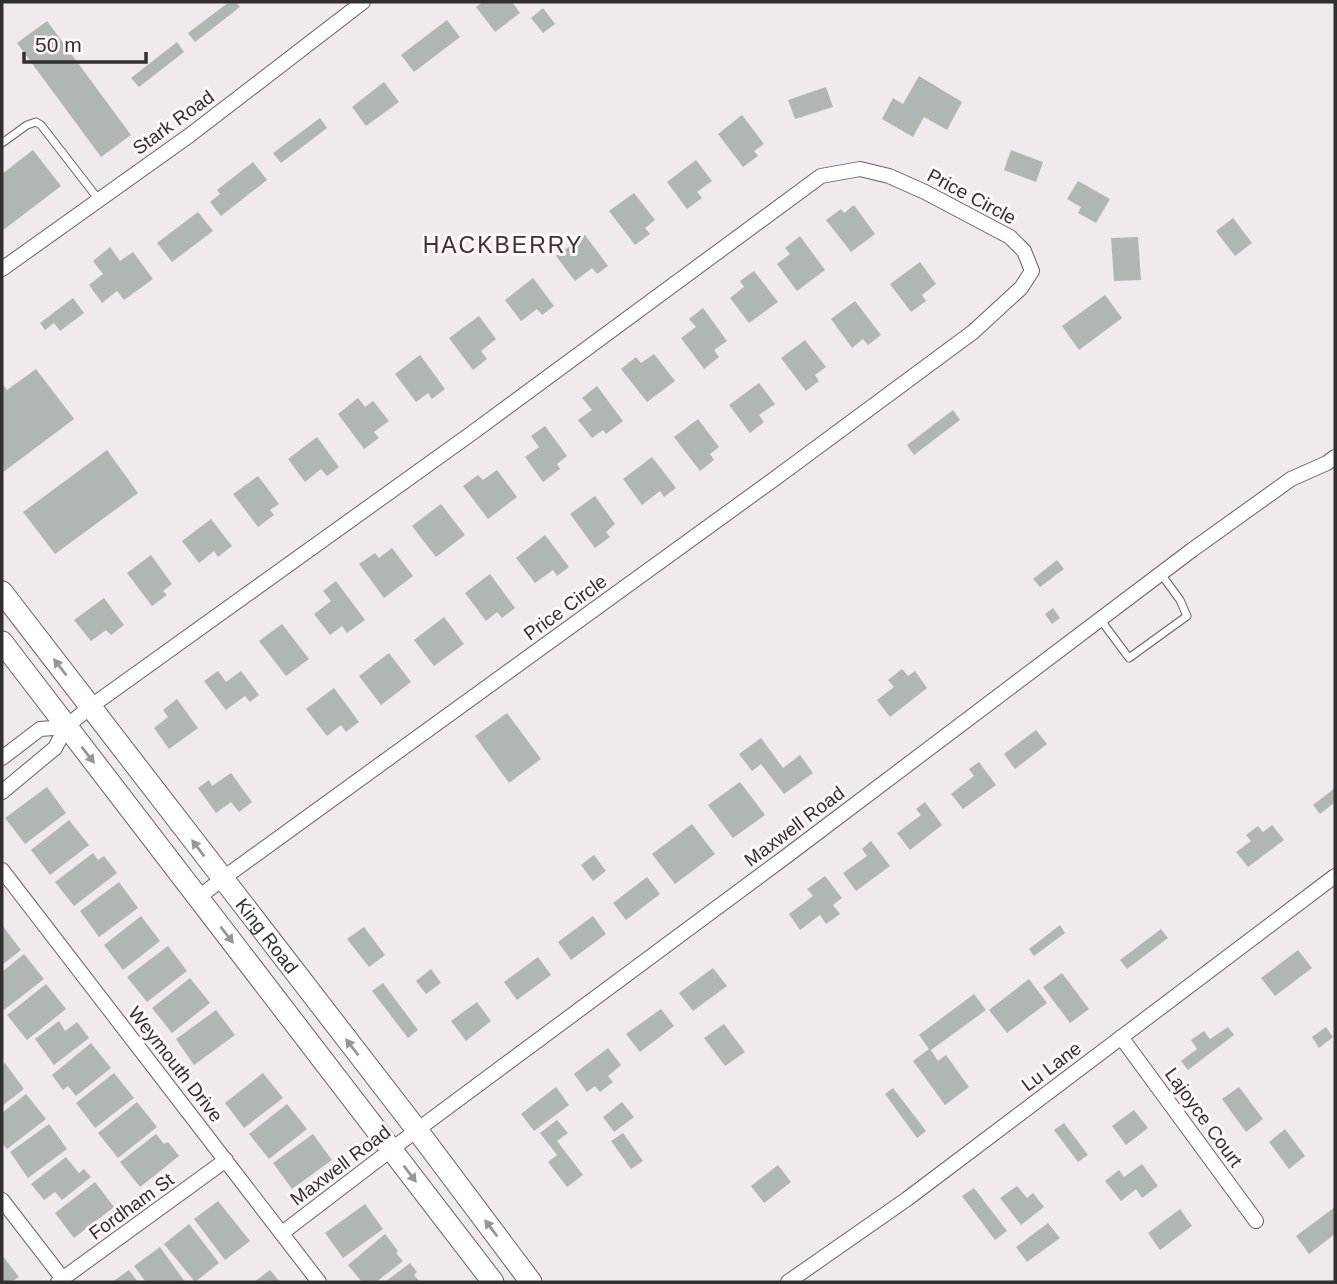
<svg xmlns="http://www.w3.org/2000/svg" width="1337" height="1284" font-family="Arial,sans-serif">
<style>
.building{fill:#b0b7b3}
.lines{fill:none;stroke-linecap:round;stroke-linejoin:round}
.lane-casing{stroke:#686165;stroke-width:9}
.street-casing{stroke:#686165;stroke-width:16}
.secondary-casing{stroke:#686165;stroke-width:23}
.lane{stroke:#fff;stroke-width:7}
.street{stroke:#fff;stroke-width:14}
.secondary{stroke:#fff;stroke-width:21}
.oneway{fill:#989798}
.labels{text-anchor:middle;stroke-width:6;stroke-linejoin:round;paint-order:stroke}
.street-label{font-size:19px;fill:#322f31;stroke:#fef6fa}
.quarter-label{font-size:23px;letter-spacing:2px;fill:#393336;stroke:#fef6fa}
</style>
<rect width="100%" height="100%" fill="#f0e9ed"/>
<!-- building -->
<path class="building" d="M229 2H236L240 7 195 42 188 33Z
M483 2H512L520 13 495 32 476 7Z
M543 8 555 24 543 33 531 18Z
M447 20 460 37 414 72 401 55Z
M47 21 131 135 101 157 17 43Z
M177 42 184 52 139 87 131 78Z
M919 76 962 102 947 130 924 117 913 137 882 119 893 98 903 104Z
M384 82 399 102 366 126 352 107Z
M826 87 833 107 795 119 788 100Z
M742 115 764 144 754 151 758 156 743 167 718 134Z
M320 118 327 128 281 163 273 153Z
M33 150 61 186 2 231V174Z
M1011 150 1043 162 1036 182 1004 170Z
M696 160 712 181 697 192 702 198 687 209 667 182Z
M253 162 267 180 221 216 210 202 220 194 217 190Z
M1078 181 1110 199 1096 223 1078 213 1081 207 1067 199Z
M634 193 655 220 645 228 650 234 635 245 609 211Z
M854 205 875 234 851 252 826 220 841 209 844 213Z
M198 212 213 231 172 262 157 243Z
M1233 218 1252 243 1235 256 1216 231Z
M585 235 608 266 597 274 592 268 575 281 556 256Z
M800 236 825 270 797 291 777 264 790 254 785 248Z
M1138 237 1141 280 1114 281 1111 238Z
M110 247 120 261 133 252 153 279 124 300 117 291 102 303 89 285 103 274 93 261Z
M920 262 936 284 922 295 926 301 911 312 890 284Z
M754 271 778 302 749 323 730 298 744 287 740 281Z
M533 278 554 306 542 315 537 309 521 321 505 300Z
M1105 295 1122 318 1079 350 1062 326Z
M73 298 84 313 60 331 54 323 45 330 40 323Z
M855 301 881 335 868 345 863 339 852 348 831 319Z
M703 308 727 341 714 350 719 357 704 369 681 338 696 327 689 319Z
M479 316 496 339 481 351 487 359 473 370 449 338Z
M805 340 826 367 815 375 819 381 806 391 781 358Z
M654 354 675 381 647 402 621 369 636 357 641 363Z
M420 355 445 389 432 399 428 393 416 402 395 374Z
M36 369 74 419 2 473V383L7 390Z
M759 383 775 404 759 415 764 422 750 433 729 405Z
M597 386 623 421 606 434 603 430 592 438 578 420 592 410 582 398Z
M358 398 365 407 373 401 389 421 374 432 379 438 364 449 338 414Z
M953 410 960 420 914 455 907 445Z
M698 419 719 447 710 454 714 460 700 471 674 437Z
M545 426 567 456 557 464 560 469 543 482 525 457 539 447 531 436Z
M317 437 339 467 327 476 321 469 305 482 288 459Z
M107 450 138 493 55 554 23 512Z
M652 457 676 488 664 497 660 491 642 505 623 479Z
M497 470 517 497 488 519 463 486 478 475 483 480Z
M258 476 279 504 270 510 274 515 258 527 233 494Z
M595 496 615 524 606 532 610 537 595 548 570 514Z
M441 504 465 535 436 557 412 526Z
M211 519 232 546 218 557 214 551 199 563 182 541Z
M545 535 569 567 557 576 553 570 535 583 516 558Z
M392 548 413 576 384 598 359 564 375 553 379 558Z
M151 555 172 584 163 591 167 595 152 606 127 573Z
M1057 560 1064 569 1040 587 1033 579Z
M490 574 515 608 502 618 497 612 486 621 465 593Z
M336 581 365 620 347 633 342 626 330 635 314 614 331 601 323 591Z
M104 598 124 625 111 635 106 630 91 641 74 620Z
M1053 608 1060 618 1052 624 1045 614Z
M444 617 464 644 434 666 414 640Z
M282 624 309 659 286 676 259 641Z
M389 653 411 682 381 705 359 676Z
M902 669 908 676 915 671 927 688 890 717 877 700 894 687 888 680Z
M218 671 226 682 241 671 259 695 250 702 245 696 226 710 204 681Z
M334 688 359 722 346 732 341 725 327 736 306 709Z
M177 699 198 728 169 749 154 728 168 717 163 710Z
M507 713 541 759 509 783 475 736Z
M1036 730 1047 744 1015 769 1004 754Z
M761 738 783 768 800 755 813 773 784 794 761 764 752 771 739 754Z
M979 762 996 785 963 809 951 794 974 776 969 769Z
M231 773 252 802 239 812 231 802 216 813 198 788 209 780 212 786Z
M740 782 765 815 733 838 708 805Z
M47 787 66 813 25 844 5 818Z
M1335 788V806L1334 803 1320 814 1313 805Z
M925 802 942 825 910 850 897 833 921 815 916 809Z
M69 820 89 845 50 875 31 850Z
M692 824 715 854 675 884 652 854Z
M1272 825 1284 840 1248 867 1236 852 1251 841 1246 835 1258 826 1263 832Z
M871 841 890 866 856 891 843 873 867 856 862 849Z
M93 853 98 860 104 856 117 873 74 906 55 882Z
M594 855 606 871 593 881 581 865Z
M825 876 842 898 833 905 840 914 826 924 820 915 800 930 789 914 813 896 807 889Z
M647 877 660 894 626 920 613 903Z
M119 882 138 908 99 937 80 911Z
M141 916 160 941 123 970 104 945Z
M593 916 606 934 571 960 558 942Z
M2 925 21 950 2 965Z
M1060 925 1065 933 1034 956 1029 949Z
M364 927 385 955 369 967 347 939Z
M1161 929 1168 938 1127 969 1120 960Z
M168 946 187 971 147 1002 127 977Z
M1298 950 1312 968 1275 996 1261 978Z
M24 954 44 979 4 1010 2 1007V972Z
M538 957 551 975 517 1000 504 982Z
M713 968 727 986 693 1011 679 993Z
M431 969 441 983 426 994 416 981Z
M1062 973 1089 1009 1070 1023 1043 987Z
M190 978 210 1003 172 1033 152 1008Z
M1029 979 1047 1003 1007 1033 989 1010Z
M383 983 418 1030 408 1038 372 991Z
M46 984 66 1009 27 1040 7 1015Z
M974 994 986 1010 931 1050 938 1061 946 1055 969 1087 945 1105 913 1061 929 1049 919 1035Z
M477 1002 491 1021 466 1041 451 1021Z
M661 1009 674 1026 640 1052 626 1034Z
M216 1010 235 1035 194 1065 176 1039Z
M59 1021 65 1031 77 1022 89 1038 54 1065 35 1039Z
M724 1024 745 1052 725 1066 704 1038Z
M1228 1027 1234 1035 1188 1070 1181 1061 1197 1049 1191 1040 1204 1031 1210 1039Z
M1326 1027 1333 1037 1319 1048 1312 1037Z
M91 1043 111 1068 76 1096 68 1086 63 1090 52 1075Z
M608 1048 621 1065 608 1076 613 1082 600 1092 595 1086 587 1092 574 1074Z
M5 1063 24 1089 2 1106V1066Z
M114 1073 134 1098 95 1128 76 1103Z
M263 1073 283 1098 244 1128 225 1103Z
M556 1087 569 1105 534 1131 521 1114Z
M1239 1087 1263 1119 1246 1132 1222 1099Z
M893 1088 926 1131 917 1138 885 1094Z
M26 1094 46 1119 7 1149 2 1143V1113Z
M137 1102 157 1127 118 1158 98 1133Z
M622 1102 634 1117 614 1132 603 1117Z
M287 1104 307 1129 269 1159 249 1134Z
M1134 1110 1148 1128 1126 1145 1112 1126Z
M557 1120 568 1133 557 1141 583 1175 567 1187 548 1162 557 1155 540 1133Z
M1064 1123 1088 1155 1078 1162 1054 1130Z
M49 1124 67 1149 28 1178 10 1152Z
M1285 1129 1305 1156 1289 1169 1269 1142Z
M623 1133 643 1161 631 1169 611 1141Z
M156 1134 164 1144 168 1142 179 1156 140 1187 120 1162Z
M313 1134 332 1160 292 1189 273 1163Z
M66 1157 79 1173 84 1169 91 1177 62 1200 55 1192 44 1200 31 1184Z
M1142 1164 1158 1186 1142 1198 1136 1189 1121 1201 1105 1181 1119 1170 1124 1177Z
M778 1165 791 1182 764 1203 751 1186Z
M95 1182 114 1207 74 1238 55 1213Z
M1017 1186 1027 1198 1033 1193 1044 1207 1021 1225 1000 1198Z
M974 1188 1007 1231 995 1240 962 1196Z
M218 1201 250 1241 225 1260 194 1219Z
M365 1204 383 1229 343 1258 325 1233Z
M1335 1207V1234L1309 1254 1296 1236Z
M1180 1209 1192 1226 1160 1250 1148 1233Z
M1048 1223 1060 1238 1027 1262 1016 1247Z
M189 1224 219 1263 195 1282 164 1244Z
M385 1234 398 1251 396 1253 403 1261 376 1282H362L348 1265Z
M160 1247 185 1282H146L134 1266Z
M2 1255 19 1277 11 1282H2Z
M410 1263 417 1272 414 1275 420 1282H385Z
M129 1270 138 1282H116L115 1280Z
M270 1270 280 1282H254Z"/>
<g class="lines">
<defs>
<path id="lane" d="M2 143 27 125 36 122 41 125 99 200
M1100 619 1129 658 1187 616 1180 600 1161 574"/>
<path id="street" d="M2 269 190 135 363 2
M2 758 40 729 66 727
M2 792 55 748 66 727 90 707 472 433 821 176 860 169 889 176 925 192 1010 237 1024 251 1032 271 1021 288 973 332 777 477 222 879 198 898
M2 870 319 1282
M1121 1037 1256 1221
M2 1200 63 1279
M282 1233 417 1130 788 855 1192 550 1291 479 1327 463 1335 457
M58 1282 226 1160
M788 1282 907 1199 1335 876"/>
<g id="secondary">
<path id="s1" d="M2 592 417 1130 531 1282"/>
<path d="M2 642 493 1282"/>
</g>
</defs>
<!-- lane casing -->
<use href="#lane" class="lane-casing"/>
<!-- street casing -->
<use href="#street" class="street-casing"/>
<!-- secondary casing -->
<use href="#secondary" class="secondary-casing"/>
<!-- lane -->
<use href="#lane" class="lane"/>
<!-- street -->
<use href="#street" class="street"/>
<!-- secondary -->
<use href="#secondary" class="secondary"/>
</g>
<!-- one-way arrows -->
<defs><path id="oneway-solid" d="M-6-.8H1V-3.2L6.5 0L1 3.2V.8H-6Z" transform="scale(1.75)"/></defs>
<g class="oneway">
<use href="#oneway-solid" transform="translate(60 667) rotate(-128)"/>
<use href="#oneway-solid" transform="translate(88 755) rotate(52)"/>
<use href="#oneway-solid" transform="translate(198 848) rotate(-127)"/>
<use href="#oneway-solid" transform="translate(227 935) rotate(52)"/>
<use href="#oneway-solid" transform="translate(352 1047) rotate(-128)"/>
<use href="#oneway-solid" transform="translate(410 1174) rotate(53)"/>
<use href="#oneway-solid" transform="translate(491 1228) rotate(-127)"/>
</g>
<g class="labels">
<!-- street labels -->
<g class="street-label">
<text transform="translate(173 122) rotate(-36)" y="7">Stark Road</text>
<text transform="translate(972 196) rotate(28)" y="7">Price Circle</text>
<text transform="translate(565 607) rotate(-36)" y="7">Price Circle</text>
<text transform="translate(794 826) rotate(-37)" y="7">Maxwell Road</text>
<text dy="7" stroke="none"><textPath href="#s1" startOffset="434">King Road</textPath></text>
<text transform="translate(176 1064) rotate(52)" y="7">Weymouth Drive</text>
<text transform="translate(1051 1066) rotate(-37)" y="7">Lu Lane</text>
<text transform="translate(1204 1117) rotate(54)" y="7">Lajoyce Court</text>
<text transform="translate(340 1165) rotate(-37)" y="7">Maxwell Road</text>
<text transform="translate(131 1206) rotate(-36)" y="7">Fordham St</text>
</g>
<!-- quarter labels -->
<g class="quarter-label">
<text x="503" y="253">HACKBERRY</text>
</g>
</g>
<!-- border -->
<rect width="1337" height="1284" fill="none" stroke="#322f31" stroke-width="7"/>
<!-- scale -->
<path d="M24 52v10h122v-10" fill="none" stroke="#322f31" stroke-width="3.5"/>
<text x="35" y="52" font-size="21" fill="#322f31" stroke="#fef6fa" stroke-width="5" paint-order="stroke">50 m</text>
</svg>
